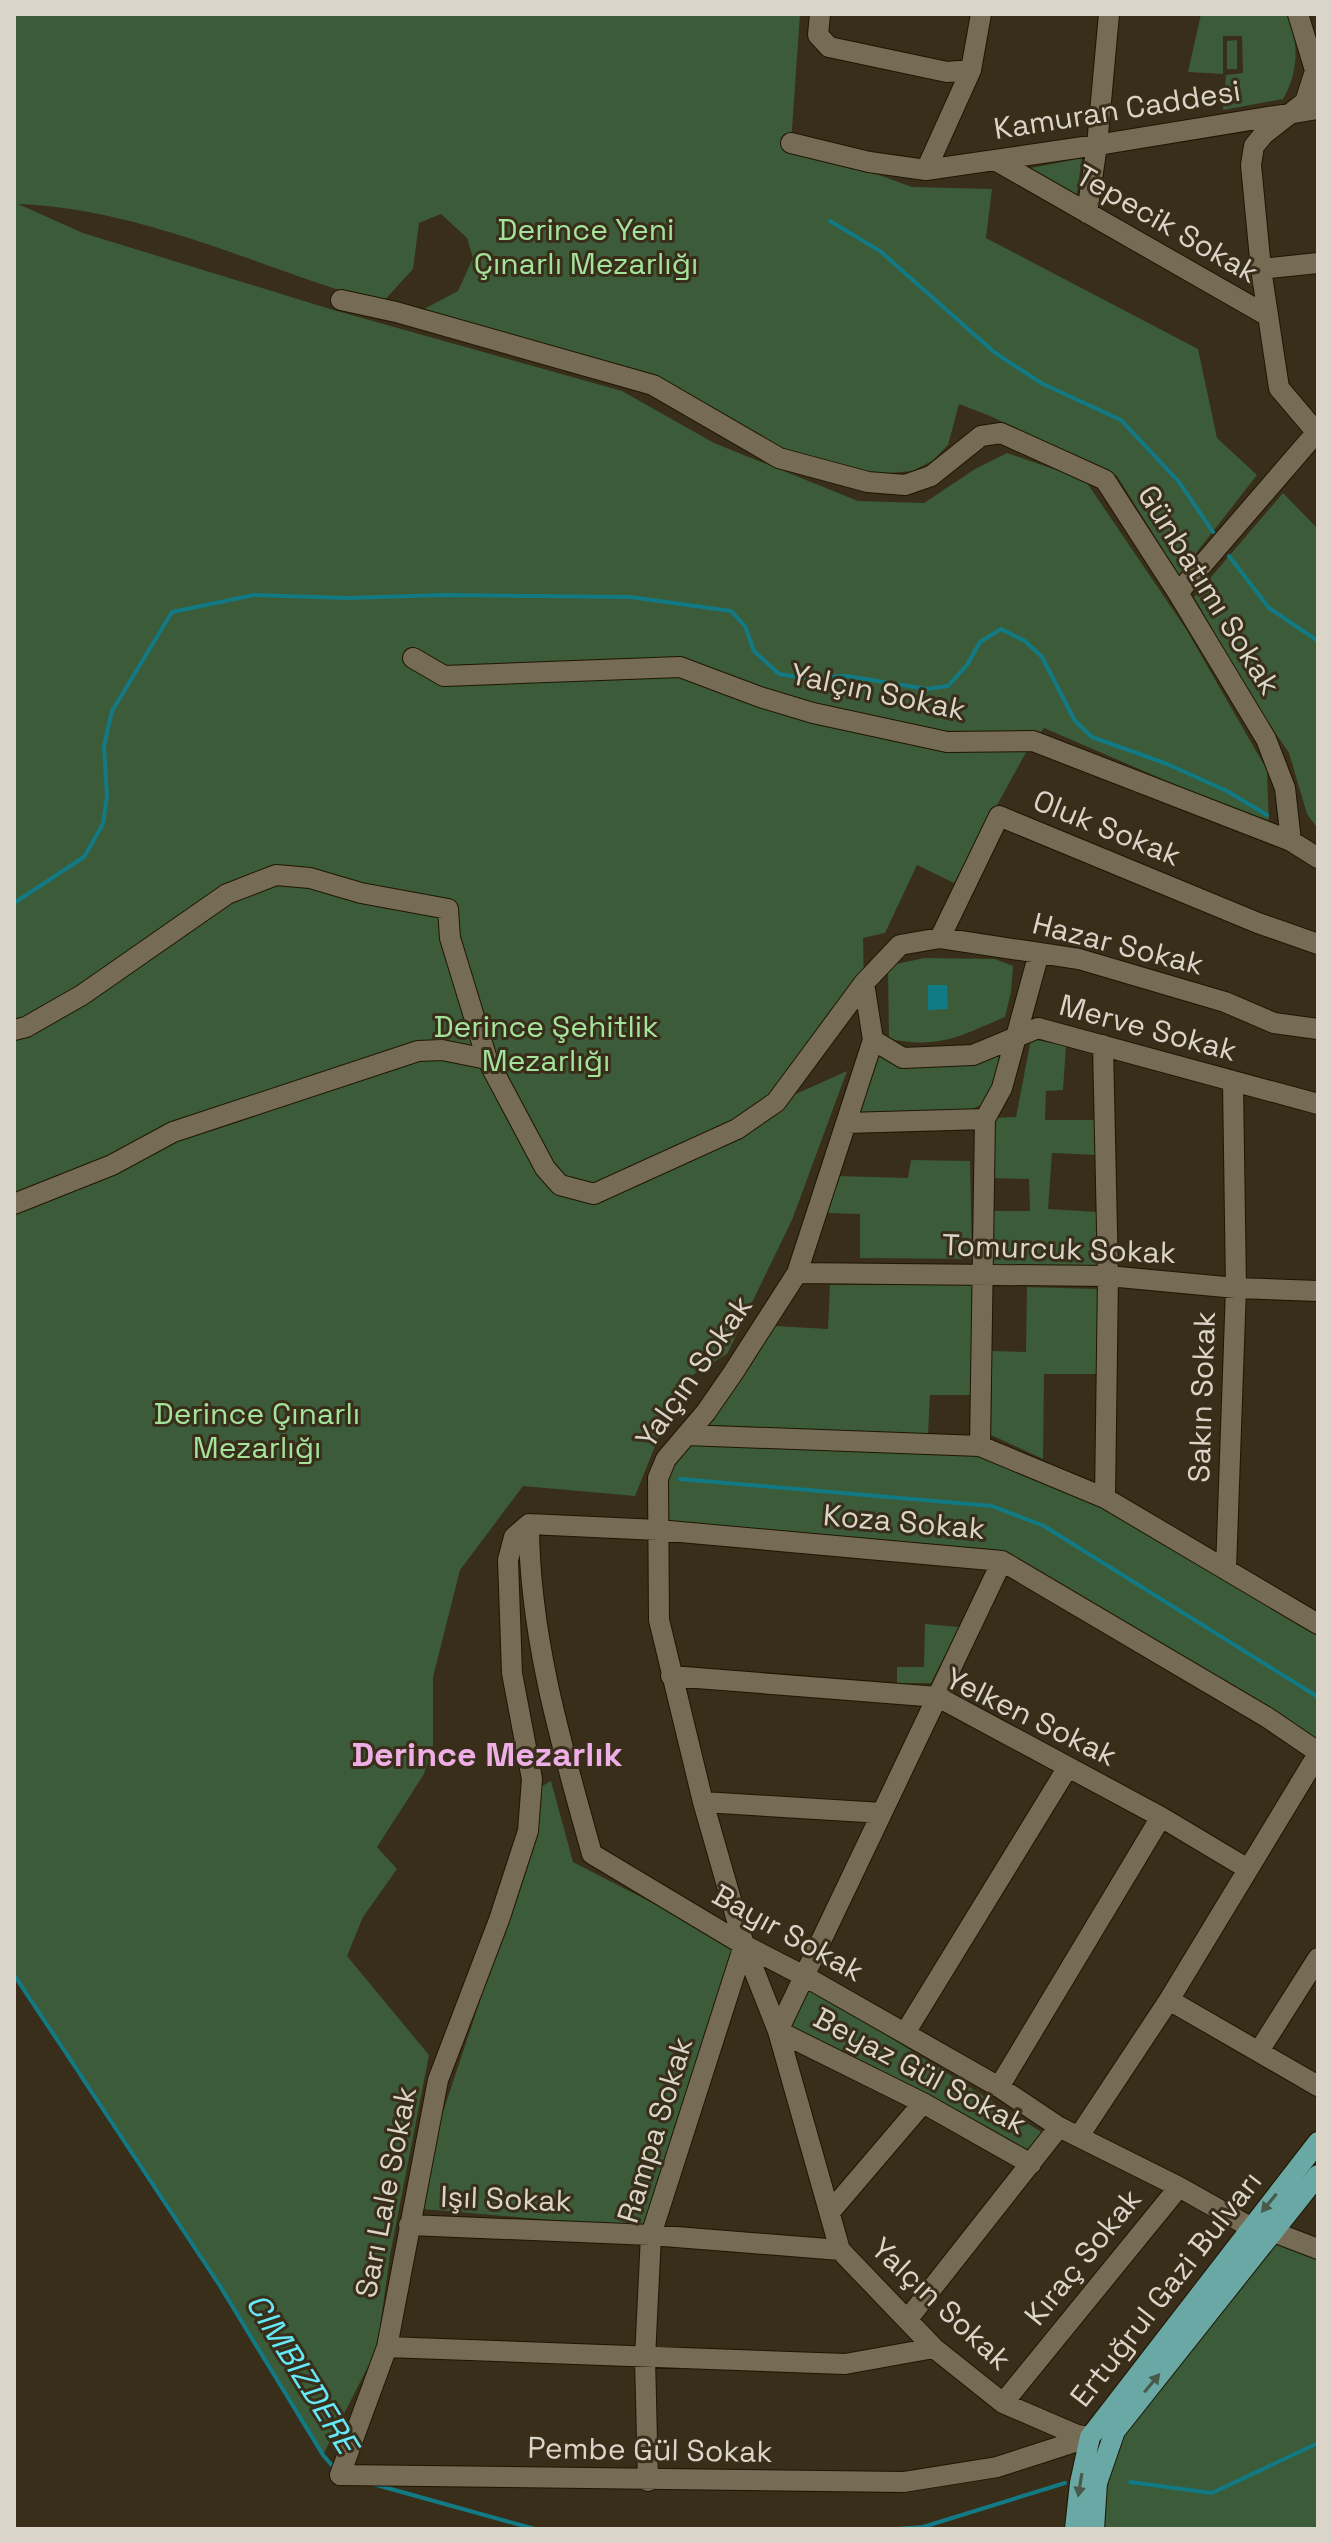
<svg xmlns="http://www.w3.org/2000/svg" width="1332" height="2543" font-family="'Space Grotesk',sans-serif">
<style>
.green{fill:#3c5b38}
.water{fill:#127a84}
.lines{fill:none;stroke-linecap:round;stroke-linejoin:round}
.stream{stroke:#127a84;stroke-width:4}
.minor-casing{stroke:#1f1603;stroke-width:22}
.major-casing{stroke:#1f1603;stroke-width:22}
.minor{stroke:#766b54;stroke-width:20}
.major{stroke:#69a8a4;stroke-width:20}
.oneway{fill:#49594a}
.labels{text-anchor:middle;stroke-width:6;stroke-linejoin:round;paint-order:stroke}
.street-label{font-size:30px;fill:#dbd5c9;stroke:#382e19}
.park-label{font-size:30px;fill:#a4e39c;stroke:#382e19}
.water-label{font-size:32px;font-style:italic;fill:#65e9f9;stroke:#382e19}
.quarter-label{font-size:34px;font-weight:bold;fill:#edafe5;stroke:#382e19}
</style>
<rect width="100%" height="100%" fill="#382e19"/>
<!-- green -->
<path class="green" d="M14 14H800L791 143 912 187 992 189 986 238 1198 349 1217 438 1257 475 1179 575 1117 476 990 416 959 404 948 445 932 461 912 471 878 474 798 455 777 446 696 402 661 378 422 310 458 291 473 258 467 238 441 214 419 223 413 269 382 303C261 269 146 209 18 204L83 233 330 309 622 391 714 443 858 501 924 503 975 469 1007 453 1085 480 1186 629 1267 770 1269 825 1044 728 1029 747 954 883 917 865 885 933 863 938 864 983 778 1102 847 1071 792 1220 727 1354 681 1382 635 1496 523 1486 460 1570 433 1677V1745L424 1774 377 1847 397 1869 363 1917 347 1956 429 2055 390 2255 377 2349 323 2455 220 2286 14 1974Z
M1201 14H1287C1300 41 1298 74 1283 99L1223 110 1226 75 1243 73 1242 36H1223V74L1188 72Z
M1237 40V69H1227V41Z
M1082 158 1076 199 1021 170Z
M1283 493 1318 529V829L1307 814 1289 753 1256 705 1194 597Z
M924 958 995 959 1013 966 1011 992 1005 1017C960 1036 940 1049 889 1039L888 966Z
M1031 1039 1066 1046 1063 1090 1046 1091 1045 1120H1096L1095 1155 1052 1153 1048 1209 1098 1212 1099 1268 990 1265V1211H1030L1029 1179 989 1178V1118L1016 1117Z
M1010 1044 986 1103 962 1113 854 1114 877 1051Z
M911 1160 970 1161 972 1259 860 1258V1214L828 1213 837 1176 908 1178Z
M830 1285H974L973 1395H930L928 1434 706 1425 775 1326 828 1329Z
M1027 1287 1097 1289 1098 1374H1044L1043 1459 991 1435 992 1351 1026 1352Z
M693 1440 980 1453 1102 1506 1318 1635V1743L1023 1563 671 1527C662 1479 664 1478 693 1440Z
M925 1624 959 1627 931 1683H897V1667H924Z
M551 1781 573 1862 736 1946 647 2228 423 2209 432 2145 536 1832 537 1789Z
M811 1988 1043 2133 1031 2151 789 2028Z
M1271 2231 1318 2249V2529H1094L1115 2431Z"/>
<!-- water -->
<path class="water" d="M928 985H947L948 1009 928 1010Z"/>
<g class="lines">
<!-- stream -->
<path class="stream" d="M830 221 880 251 994 352 1041 383 1121 420 1179 482 1213 532
M1229 556 1269 608 1318 641
M14 903 84 857 103 824 107 796 104 746 112 711 172 612 254 595 347 598 446 595 630 597 731 611 745 626 754 651 779 674 804 678 847 676 927 689 948 686 967 665 980 642 1001 629 1025 641 1042 657 1075 721 1092 737 1167 764 1227 791 1267 815
M680 1479 992 1506 1044 1526 1318 1697
M14 1975 82 2077
M81 2076 220 2286 323 2455 336 2470
M1130 2482 1212 2493 1318 2443
M373 2484 535 2529
M897 2529 923 2527 1065 2483"/>
<defs>
<path id="minor" d="M820 14 818 35 829 47 947 72 971 70
M1298 14 1318 80
M1314 74 1305 102 1264 134 1254 146 1251 165 1261 269 1279 388 1318 434
M791 143 869 162 926 170 1097 145 1318 109
M995 160 1268 316
M926 170 971 70 981 14
M1087 213 1097 145 1109 14
M1261 269 1318 263
M341 300 396 312 653 385 779 458 868 482 905 485 931 476 981 436 1001 433 1105 480 1178 593 1266 739 1285 788 1291 841
M1178 593 1316 433
M413 658 444 676 680 667 760 697 813 713 947 742 1033 741 1291 841 1318 858
M940 938 999 816 1258 923 1318 944
M864 983 873 1040 797 1273 733 1373 706 1412 666 1459 658 1478 659 1620 703 1802 744 1945 778 2031 923 2103 1031 2164
M14 1030 26 1027 82 995 227 894 276 875 310 878 361 893 448 909 450 938 487 1059
M873 1040 903 1058 973 1055 1038 1028 1318 1104
M1103 1045 1108 1276 1105 1498
M846 1123 985 1119
M14 1204 112 1165 173 1132 418 1051 442 1050 487 1059 545 1168 560 1185 594 1194 737 1129 776 1102 864 983 900 945 940 938 1079 959 1225 1002 1274 1023 1318 1029
M797 1273 1108 1276 1236 1288 1318 1291
M686 1435 980 1446 1105 1498 1318 1624
M980 1446 985 1119 1002 1088 1039 953
M529 1524 514 1537 508 1560 512 1673 532 1779 528 1831 499 1920 438 2080 387 2347 845 2364 934 2348
M529 1524C529 1636 562 1747 592 1854L744 1945 806 1977 999 2087 1059 2127 1179 2187 1250 2227
M529 1524 658 1530 1002 1561 1268 1718 1318 1752
M1002 1561 778 2031 840 2250 934 2348 1003 2403 1077 2435 1090 2437
M1226 1569 1236 1288 1233 1083
M671 1676 938 1697 1161 1817 1248 1869
M703 1802 882 1813
M1169 2000 1318 2086
M905 2033 1068 1767
M1259 2051 1318 1958
M999 2087 1161 1817
M1079 2136 1169 2000 1318 1754
M830 2212 923 2103
M409 2225 651 2235 840 2250
M1271 2231 1318 2249
M907 2320 1059 2127
M387 2347 340 2475 903 2482 997 2467 1090 2437
M1003 2403 1179 2187
M648 2481 645 2358 651 2235 744 1945"/>
<path id="major" d="M1075 2529 1080 2483 1090 2437 1318 2142
M1094 2529 1097 2483 1115 2431 1318 2175"/>
</defs>
<!-- minor casing -->
<use href="#minor" class="minor-casing"/>
<!-- major casing -->
<use href="#major" class="major-casing"/>
<!-- minor -->
<use href="#minor" class="minor"/>
<!-- major -->
<use href="#major" class="major"/>
</g>
<!-- one-way arrows -->
<defs><path id="oneway-solid" d="M-6-.8H1V-3.2L6.5 0L1 3.2V.8H-6Z" transform="scale(2)"/></defs>
<g class="oneway">
<use href="#oneway-solid" transform="translate(1269 2203) rotate(129)"/>
<use href="#oneway-solid" transform="translate(1152 2383) rotate(-50)"/>
<use href="#oneway-solid" transform="translate(1080 2485) rotate(99)"/>
</g>
<g class="labels">
<!-- street labels -->
<g class="street-label">
<text transform="translate(1117 110) rotate(-9)" y="10">Kamuran Caddesi</text>
<text transform="translate(1167 224) rotate(30)" y="10">Tepecik Sokak</text>
<text transform="translate(1209 590) rotate(58)" y="10">Günbatımı Sokak</text>
<text transform="translate(878 692) rotate(12)" y="10">Yalçın Sokak</text>
<text transform="translate(1107 828) rotate(22)" y="10">Oluk Sokak</text>
<text transform="translate(1118 944) rotate(14)" y="10">Hazar Sokak</text>
<text transform="translate(1148 1028) rotate(15)" y="10">Merve Sokak</text>
<text transform="translate(1059 1249) rotate(2)" y="10">Tomurcuk Sokak</text>
<text transform="translate(694 1372) rotate(-55)" y="10">Yalçın Sokak</text>
<text transform="translate(1202 1397) rotate(-88)" y="10">Sakın Sokak</text>
<text transform="translate(904 1522) rotate(5)" y="10">Koza Sokak</text>
<text transform="translate(1031 1717) rotate(26)" y="10">Yelken Sokak</text>
<text transform="translate(788 1933) rotate(29)" y="10">Bayır Sokak</text>
<text transform="translate(920 2071) rotate(28)" y="10">Beyaz Gül Sokak</text>
<text transform="translate(655 2130) rotate(-73)" y="10">Rampa Sokak</text>
<text transform="translate(386 2192) rotate(-79)" y="10">Sarı Lale Sokak</text>
<text transform="translate(506 2199) rotate(2)" y="10">Işıl Sokak</text>
<text transform="translate(1083 2257) rotate(-51)" y="10">Kıraç Sokak</text>
<text transform="translate(1166 2289) rotate(-52)" y="10">Ertuğrul Gazi Bulvarı</text>
<text transform="translate(941 2304) rotate(43)" y="10">Yalçın Sokak</text>
<text transform="translate(650 2450) rotate(1)" y="10">Pembe Gül Sokak</text>
</g>
<!-- park labels -->
<g class="park-label">
<text x="586" y="240">Derince Yeni<tspan x="586" dy="34">Çınarlı Mezarlığı</tspan></text>
<text x="546" y="1037">Derince Şehitlik<tspan x="546" dy="34">Mezarlığı</tspan></text>
<text x="257" y="1424">Derince Çınarlı<tspan x="257" dy="34">Mezarlığı</tspan></text>
</g>
<!-- water labels -->
<g class="water-label">
<text transform="translate(302 2373) rotate(58)" y="11">CIMBIZDERE</text>
</g>
<!-- quarter labels -->
<g class="quarter-label">
<text x="487" y="1766">Derince Mezarlık</text>
</g>
</g>
<!-- border -->
<rect width="1332" height="2543" fill="none" stroke="#dbd5c9" stroke-width="32"/>
</svg>
